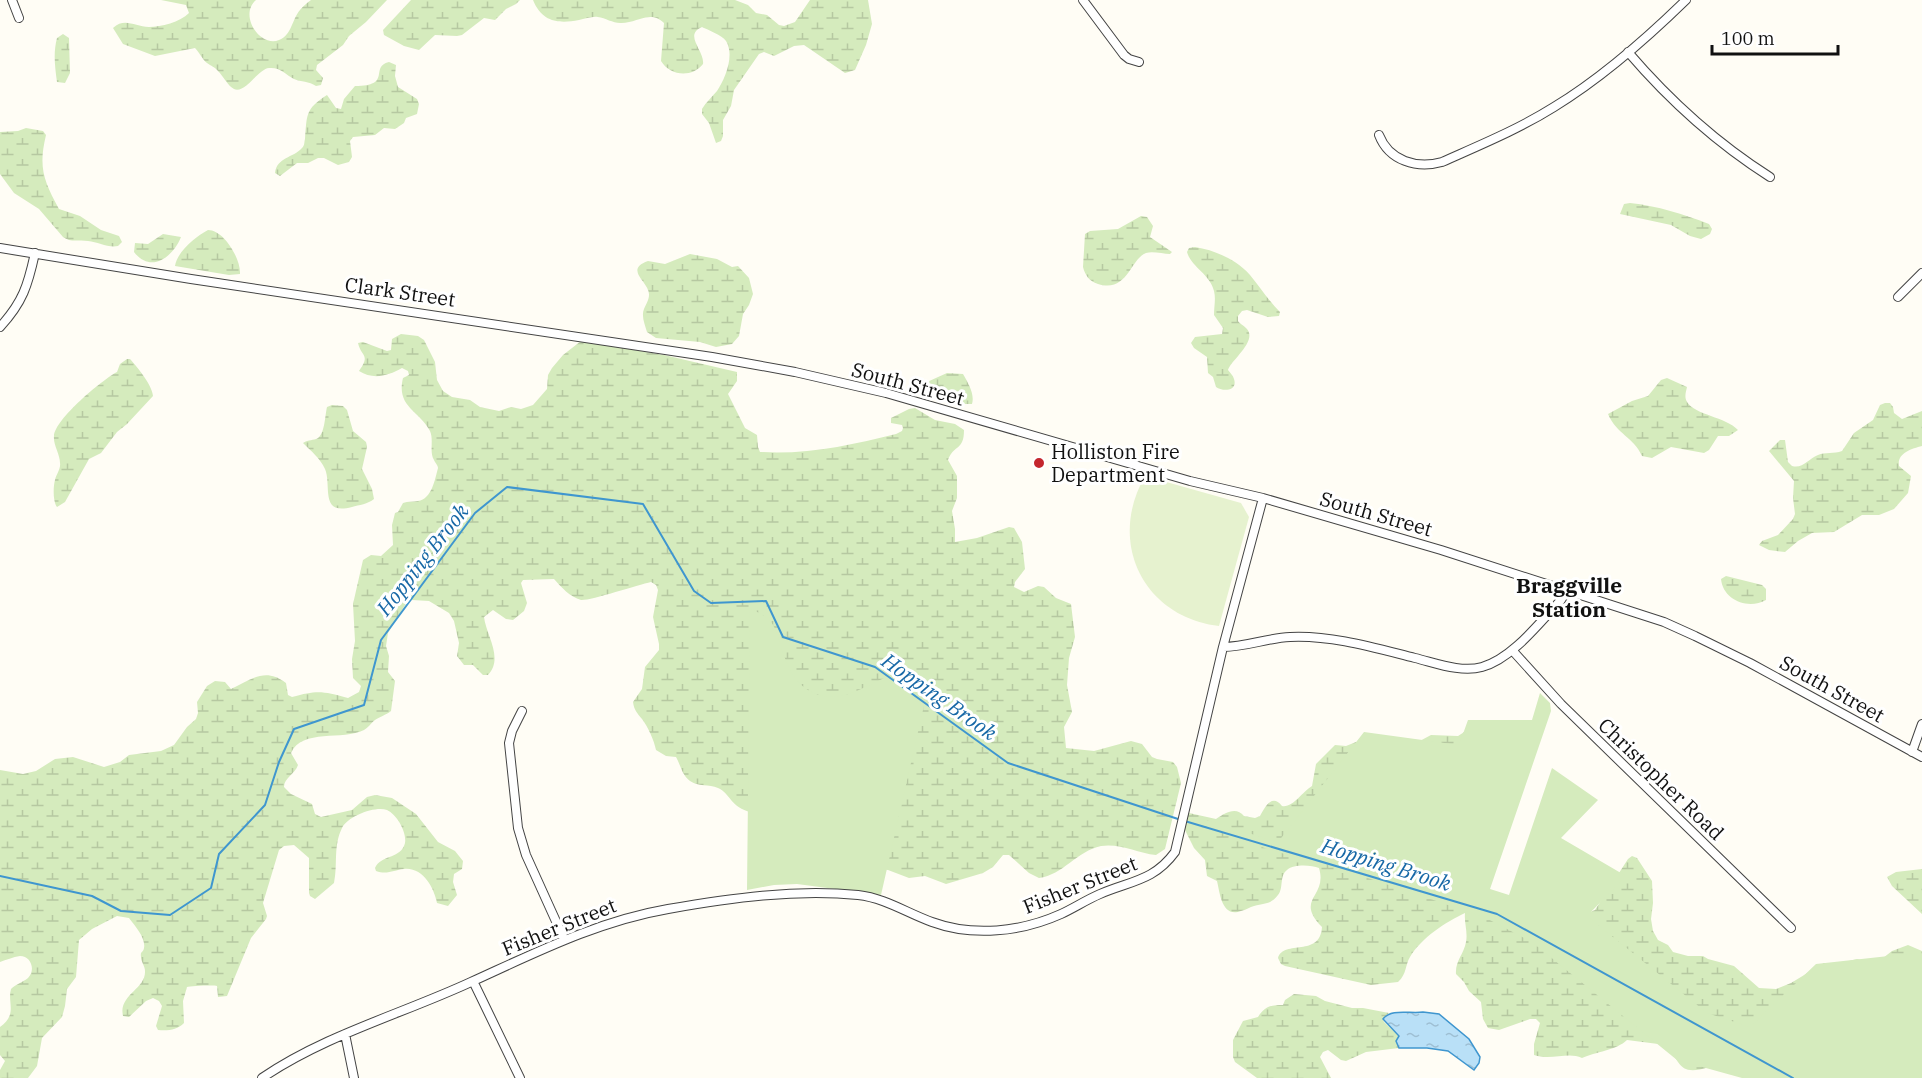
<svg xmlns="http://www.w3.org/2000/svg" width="1922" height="1078" font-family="'IBM Plex Serif',serif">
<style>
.wetland{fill:url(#wetland-marsh)}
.park{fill:#d5ebbd}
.pitch{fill:#e6f2cf}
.water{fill:url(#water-ripples);stroke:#3f96cf;stroke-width:1.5}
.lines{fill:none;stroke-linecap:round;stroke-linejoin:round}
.stream{stroke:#3f96cf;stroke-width:2}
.street-casing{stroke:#444;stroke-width:10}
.street{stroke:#fff;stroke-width:8}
.poi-dot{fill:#c4262e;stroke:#fff;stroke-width:2}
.labels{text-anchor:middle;stroke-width:6;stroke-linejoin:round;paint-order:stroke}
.street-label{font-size:20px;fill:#111;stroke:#fff}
.poi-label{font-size:20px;fill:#111;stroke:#fff;text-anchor:start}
.water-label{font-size:21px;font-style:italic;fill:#1768a6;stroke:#fff}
.neighbourhood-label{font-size:21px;font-weight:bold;fill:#111;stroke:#fff}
</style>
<defs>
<pattern id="wetland-marsh" width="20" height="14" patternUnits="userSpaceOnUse" patternTransform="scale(1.5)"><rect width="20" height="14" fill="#d5ebbd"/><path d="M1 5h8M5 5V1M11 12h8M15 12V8" fill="none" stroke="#b6c8a1"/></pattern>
<pattern id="water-ripples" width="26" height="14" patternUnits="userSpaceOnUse" patternTransform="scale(1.5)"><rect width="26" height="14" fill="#b9e0f7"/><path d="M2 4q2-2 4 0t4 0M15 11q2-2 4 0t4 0" fill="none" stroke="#9ebfd3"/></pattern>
</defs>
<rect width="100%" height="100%" fill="#fffdf5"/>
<!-- wetland -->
<path class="wetland" d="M161 0H256C238 16 261 48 279 40 292 35 292 19 300 10 303 6 307 3 311 0H387L366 22 349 36 343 45 317 65 316 70 323 78 321 85 316 86C309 81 301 82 294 79 285 74 280 67 269 68 258 69 245 94 234 89 228 86 223 76 218 71 215 67 211 66 207 63 202 59 200 53 195 48L155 56 123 44 113 28C125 17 135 27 149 27 161 27 180 22 189 13L186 5Z
M411 0H520L516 4 506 9 495 20 484 18 462 35 457 36 435 35 419 50 404 46 384 35 383 30Z
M533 0H735L748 5 756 13 767 15 779 25 784 26 795 22 810 0H868L872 24 866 45 855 70 845 73 804 45 794 46 774 56 764 52 759 54 734 90 731 106 723 120V136L721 141 716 143 709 123 702 114V109C706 102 712 97 717 91 725 79 735 55 726 41 722 35 708 30 702 27 683 35 705 51 703 64 692 78 670 76 661 61L664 23C650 9 636 24 620 23 613 23 605 18 598 17 592 16 585 19 579 20 558 24 542 22 533 0Z
M63 34 69 38 70 73 65 83 57 82C55 67 53 53 57 38Z
M389 62 396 65 395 76 398 87 417 99 419 104 417 114 406 118 404 123 395 129 384 128 375 135 353 137 350 141 352 157 349 162 338 165 324 158H318L308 163H297L280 176 275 173C277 157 293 158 302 148 305 145 304 142 305 139 307 115 305 109 327 95L336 108 341 109 344 99 355 86C393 86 369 67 389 62Z
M26 128 43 131 46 135C38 168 44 181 59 209L80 216 101 230 119 236 122 242 118 246C108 248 98 242 88 241 79 239 71 243 63 237L39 209 14 193 0 174V132L18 131Z
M1630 203C1658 206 1683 214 1709 224L1712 229 1710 234 1701 239 1690 236 1671 225 1620 214 1624 204Z
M1141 216 1147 217 1153 226 1150 237 1172 252 1170 254C1163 254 1153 251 1146 253 1130 259 1128 293 1098 284 1089 281 1085 275 1083 267L1085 234 1090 231 1118 229Z
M208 230C224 230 241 259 240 274L229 275 175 266C177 252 195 237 208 230Z
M163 234 181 237C173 257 151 274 134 252L135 243 148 244Z
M1195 247C1214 250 1236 259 1250 275 1260 287 1268 300 1280 312L1279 316 1268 317 1247 310 1242 311 1238 316V321C1240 324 1243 325 1246 328 1259 340 1231 360 1228 370 1230 373 1233 375 1234 379 1238 391 1223 392 1216 387L1213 377 1208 373 1207 357 1194 348 1191 343 1195 337 1222 334 1223 328 1214 315C1214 306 1216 299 1214 291 1210 274 1191 267 1187 252L1189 248Z
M690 254 717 259 732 267 738 266 749 278 753 294 749 305 743 314 739 336 732 344 716 347 700 342 656 338 647 332C645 325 641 316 644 309 646 304 649 300 649 295 650 282 623 270 648 261L665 264Z
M401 334 418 336 424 340 435 362 437 380 443 391 452 397 470 400 480 407 499 411 511 407 521 409 533 405 547 389 548 375 552 368 563 355 581 341 664 355 737 372V381L728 394 745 428 757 435 758 447 760 452C806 455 852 445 896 434L902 431 903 428 902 425 891 423V418L909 409 915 408 935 420 955 424 964 430C964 451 954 444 948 460L957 476V498L952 511 955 529V542L977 538 1009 527 1014 528 1022 542 1025 569 1015 582 1014 587 1024 592 1038 586 1044 587 1056 598 1071 604 1075 637 1069 658 1067 685 1072 712 1064 727 1066 748 1094 751 1131 741 1142 744 1152 757 1157 759 1173 762 1177 767 1181 783 1165 849 1156 855C1137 853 1120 843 1101 846 1077 851 1063 875 1039 878L1029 873 1009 855H1003L993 867 983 873 946 884 925 876 909 878 888 870 839 864 751 812C731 808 730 793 718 788 709 784 698 787 690 781 682 775 681 766 676 757L666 756 656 750C654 740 648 727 642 719 637 713 634 710 633 702L642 689 645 667 659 650V644L653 617 658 590 656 585 651 582C638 585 589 601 581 600 570 597 561 587 554 579L523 580 521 583 527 603 524 611 513 620 506 619 493 610 484 617C486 635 504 658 488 675H483L473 665H464L457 656 459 643 454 621 449 613 429 601 412 600 407 602 388 633 386 646 389 656 388 672 395 681 391 711C386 715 379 717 375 720 371 723 368 728 364 730 343 741 302 728 291 753L298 765C295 774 284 778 284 787L291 794 312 804 315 814 321 817 352 810 367 797 375 795 392 798 416 814 438 842 455 851 463 861 462 869 454 874 453 882 457 895 448 906 437 903C434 888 423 867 404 869 394 870 387 875 376 871L375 868C381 855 398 859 404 846 409 836 398 815 387 810 375 806 348 816 342 828 333 846 338 865 334 883L315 899 310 896 309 893V858L294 845 284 846 279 850 263 903 267 916 266 919 251 938 227 996 218 997 217 986C214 985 190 986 187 987L183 1001 184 1023C177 1030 168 1031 158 1030L156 1026 162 1006 159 1001 153 998 146 1001 129 1017 123 1016C118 995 146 989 145 971 145 966 141 962 141 957 140 951 143 953 144 948 146 938 135 926 129 918L117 916 92 929 79 940 76 977 67 989 65 1006 62 1017 42 1038 37 1066 28 1078H0V1070L5 1061 0 1055V1027C18 1014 7 1003 11 989 16 984 23 982 28 978 36 970 31 956 20 956 13 957 6 960 0 962V770L23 774 36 771 55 759 73 757 104 767 120 762 129 755 161 751 174 745 187 727 196 719 198 713 197 702 207 686 215 681 225 682 231 689C250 681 264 666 286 683L288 695 292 697C317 690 323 691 348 698L359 692 361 686 353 678 352 659 355 641 353 604 363 560 371 555 381 556 393 545 392 525 395 513 398 512 403 503C408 501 413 502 418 501 432 499 435 479 438 468 438 465 435 463 434 460 429 452 434 440 430 431 419 410 396 407 403 378L409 375 408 371 402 368C388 376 373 380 359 371 371 354 361 357 358 343L363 342 387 351 391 350 392 339Z
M127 359H130C138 368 152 385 153 396L127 424 117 432 101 453 89 459 65 502 57 507C53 502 53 487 55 480 56 475 61 469 60 463 60 454 53 445 54 436 55 419 102 380 117 372L120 364Z
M947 373 963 374C968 383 975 394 972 404H961L928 391 925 387 927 382Z
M1667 378 1687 387C1686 392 1684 397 1687 402 1695 415 1726 417 1738 430L1729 436H1718L1709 450 1704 453 1671 447 1652 458 1642 456C1633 436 1617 435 1608 414L1632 401 1648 396 1661 380Z
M1885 403H1890L1893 407 1894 413 1902 419 1922 411V446C1911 449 1897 453 1899 466L1911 476 1908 493 1894 509 1879 515H1862L1834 532 1812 533 1798 541 1785 552 1769 550 1759 545 1762 541 1778 535 1793 519 1795 514 1793 498 1794 481 1769 451 1780 440H1785L1788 462 1792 466C1803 469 1808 459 1818 455 1825 452 1834 454 1842 451L1854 433 1873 420 1880 405Z
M332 405 343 406 347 410 353 431 366 442 367 447 362 469 372 489 374 499C368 504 359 505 352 507 319 516 332 485 325 469 320 458 311 451 303 443 309 439 313 441 318 438 325 433 325 415 327 407Z
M1726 576 1762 585 1766 589V600C1748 610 1723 600 1721 579Z
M1472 727 1481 889 1580 916 1595 910 1628 859 1632 856 1637 858 1652 881 1653 903 1651 919 1653 931 1658 940 1668 945 1673 952 1688 956H1703L1708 959 1734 966 1759 988 1776 989 1791 983 1824 963H1841L1857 959 1867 961 1883 958 1892 951 1908 945 1922 951V1078L1709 1067C1678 1077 1681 1062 1666 1045L1627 1040C1617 1050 1595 1052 1582 1058 1568 1051 1552 1061 1534 1055V1044L1540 1023 1536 1019H1530L1499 1030 1488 1028 1483 1019 1481 1002 1469 991 1464 982 1456 974C1455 961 1464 954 1466 942 1468 932 1464 923 1465 913 1446 922 1421 938 1410 957 1405 965 1407 974 1398 982L1371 985 1285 966 1281 964 1278 958C1284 939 1320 958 1322 927 1294 898 1328 898 1319 868 1311 865 1294 864 1287 870 1279 876 1284 888 1278 895 1270 905 1265 903 1254 906 1250 907 1246 910 1241 911 1222 918 1220 894 1217 881L1207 876 1205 860 1194 848 1184 828 1186 818 1189 813 1216 819C1225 813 1236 806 1244 816L1255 818 1260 816C1265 807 1272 793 1282 806 1293 808 1302 792 1312 786L1316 764 1335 745 1346 746 1356 742 1416 743 1431 735 1458 736Z
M1922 869V914L1892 886 1887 877 1896 872Z
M1294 994 1316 996 1325 1001 1352 1008H1363L1389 1013 1383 1019 1384 1022 1399 1036 1396 1041 1399 1048 1366 1052 1346 1061 1341 1060 1328 1050 1323 1052 1320 1057 1331 1078H1257L1235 1062 1233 1057V1040L1243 1021 1258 1017C1265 1006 1271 1005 1283 1005L1285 1000Z"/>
<!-- park -->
<path class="park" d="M750 608C756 612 765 615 770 621 775 626 777 634 779 641 787 665 795 690 823 696 864 704 898 648 928 688L881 895 797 884 774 885 747 890Z
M1540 693 1550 703 1551 711 1490 889 1509 895 1552 768 1598 800 1561 838 1626 876 1587 916 1707 1013 1750 1027 1816 964 1916 953 1922 959V1078H1742L1677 1060 1532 942 1484 917 1326 864 1273 851 1199 824 1200 818 1278 842 1364 732 1459 745 1468 720H1532Z"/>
<!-- pitch -->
<path class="pitch" d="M1145 476 1241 503 1249 517 1219 626C1143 617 1107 542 1145 476Z"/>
<!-- water -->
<path class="water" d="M1423 1012 1439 1014 1469 1039 1480 1057 1479 1063 1474 1070 1448 1051 1427 1048H1399L1396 1041 1399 1036 1383 1019C1391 1008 1410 1014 1423 1012Z"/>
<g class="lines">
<!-- stream -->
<path class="stream" d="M0 876 92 896 121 911 170 915 211 888 219 854 265 805 279 762 294 729 364 705 381 640 475 513 507 487 643 504 694 591 711 603 766 601 783 637 875 667 1008 763 1178 819 1497 914 1793 1078"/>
<defs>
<path id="street" d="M12 0 19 18
M1083 0 1124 55 1129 59 1139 62
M1628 52C1670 101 1715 142 1770 177
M1379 135C1389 161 1417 169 1442 162 1480 145 1519 129 1554 107 1602 78 1646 39 1686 0
M0 248 191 279 712 357 795 372 886 393 1190 481 1263 498 1441 550 1664 622 1695 636 1750 663 1922 757
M1898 297 1922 273
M0 327C23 302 28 285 35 253
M1223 647 1263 498
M1512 650 1561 704 1791 928
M522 711 512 731 509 743 518 828 526 855 564 939
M1912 752 1922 724
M473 981 520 1078
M345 1034 354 1078
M262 1078C325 1035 402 1014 471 982 535 953 598 921 668 909 731 898 794 889 858 895 885 898 907 913 932 922 973 937 1021 932 1061 914 1074 908 1086 900 1100 894 1130 881 1154 881 1175 852L1223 647C1246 647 1267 638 1290 637 1332 635 1375 648 1415 658 1436 663 1461 673 1482 667 1512 659 1540 622 1561 600L1566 592"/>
</defs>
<!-- street casing -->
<use href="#street" class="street-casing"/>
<!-- street -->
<use href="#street" class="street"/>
</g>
<!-- markers -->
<circle class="poi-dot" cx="1039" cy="463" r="6"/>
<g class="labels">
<!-- street labels -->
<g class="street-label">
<text transform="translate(400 292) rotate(8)" y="7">Clark Street</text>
<text transform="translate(908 384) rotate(15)" y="7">South Street</text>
<text transform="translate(1376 514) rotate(16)" y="7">South Street</text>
<text transform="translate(1832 689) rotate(29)" y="7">South Street</text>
<text transform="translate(1661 779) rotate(44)" y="7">Christopher Road</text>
<text transform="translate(1080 885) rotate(-22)" y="7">Fisher Street</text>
<text transform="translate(559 927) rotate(-22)" y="7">Fisher Street</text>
</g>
<!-- poi labels -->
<g class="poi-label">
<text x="1051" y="459">Holliston Fire<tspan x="1051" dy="23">Department</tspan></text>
</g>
<!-- water labels -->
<g class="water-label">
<text transform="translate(423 560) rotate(-52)" y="7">Hopping Brook</text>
<text transform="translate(939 697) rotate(35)" y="7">Hopping Brook</text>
<text transform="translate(1386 865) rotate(17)" y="7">Hopping Brook</text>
</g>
<!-- neighbourhood labels -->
<g class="neighbourhood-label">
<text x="1569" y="593">Braggville<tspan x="1569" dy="24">Station</tspan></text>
</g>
</g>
<!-- scale -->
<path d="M1712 45v9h126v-9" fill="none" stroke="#111111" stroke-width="3"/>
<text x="1721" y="45" font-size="18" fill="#111111" stroke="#ffffff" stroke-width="4.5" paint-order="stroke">100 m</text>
</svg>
